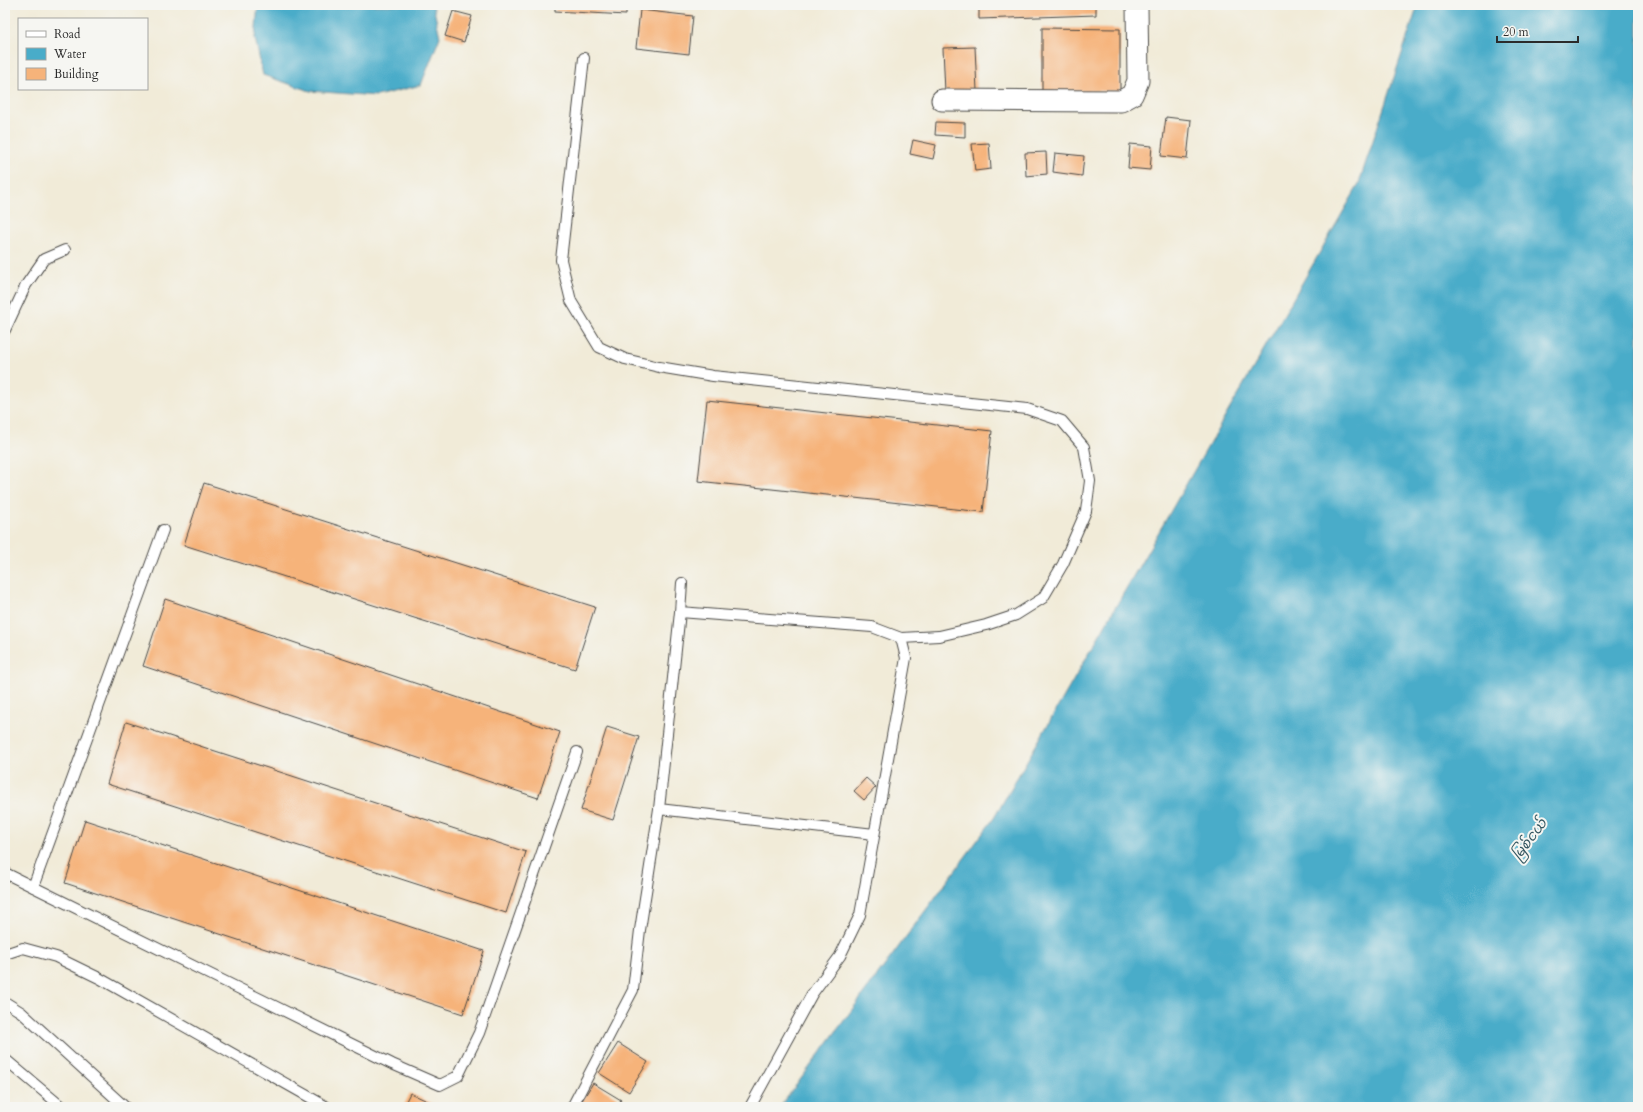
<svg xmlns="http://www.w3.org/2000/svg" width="1643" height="1112" font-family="Cardo,'Noto Sans Myanmar',serif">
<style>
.water{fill:#49acc9;stroke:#3a6c7a}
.building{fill:#f6b37a}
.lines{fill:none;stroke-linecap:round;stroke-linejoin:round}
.service-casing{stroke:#494845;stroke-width:12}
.minor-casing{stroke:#494845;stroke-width:23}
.service{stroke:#fff;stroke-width:10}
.minor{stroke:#fff;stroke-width:21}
.labels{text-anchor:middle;stroke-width:4;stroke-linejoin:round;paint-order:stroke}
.water-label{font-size:14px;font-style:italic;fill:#365862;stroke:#f6f6f2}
</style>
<rect width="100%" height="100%" fill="#f6f6f2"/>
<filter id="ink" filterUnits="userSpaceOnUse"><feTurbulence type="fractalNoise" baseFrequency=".025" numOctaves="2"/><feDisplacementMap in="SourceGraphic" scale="8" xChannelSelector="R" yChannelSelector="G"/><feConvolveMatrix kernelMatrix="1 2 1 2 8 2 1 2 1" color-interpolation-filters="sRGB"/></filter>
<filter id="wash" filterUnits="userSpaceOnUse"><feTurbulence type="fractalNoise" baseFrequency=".012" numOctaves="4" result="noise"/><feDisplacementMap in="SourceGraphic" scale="16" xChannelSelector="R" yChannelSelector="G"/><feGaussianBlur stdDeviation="0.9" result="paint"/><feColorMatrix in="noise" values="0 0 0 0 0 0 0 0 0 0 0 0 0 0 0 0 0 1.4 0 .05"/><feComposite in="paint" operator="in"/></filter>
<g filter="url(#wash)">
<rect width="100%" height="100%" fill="#f1ebd8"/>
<!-- water -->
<path class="water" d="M258 5H433L440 37 421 85 377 96 310 91 263 75 255 38Z
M1418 5H1638V1107H780L994 818 1358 186Z"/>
<g id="blocks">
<!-- building -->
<path class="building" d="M555 5H626V15L555 11Z
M979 5H1096V15L979 19Z
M640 10 693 16 689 54 636 48Z
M453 11 472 16 464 42 445 36Z
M1042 28 1120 29V91H1042Z
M975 47 977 91 945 92 943 48Z
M1166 117 1191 120 1187 159 1161 156Z
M936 122 965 123V137L935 135Z
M913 140 936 145 933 159 910 154Z
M989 143 991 169 975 171 972 144Z
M1130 144 1152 146 1150 170 1128 168Z
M1046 152 1047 174 1026 176 1025 153Z
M1055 153 1084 156 1082 176 1053 172Z
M707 400 992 431 983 512 698 481Z
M204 483 595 607 575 669 184 545Z
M165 599 560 732 538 798 143 666Z
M126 722 526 852 506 913 107 784Z
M607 727 639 737 613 820 581 810Z
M866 778 876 787 864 800 854 791Z
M85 820 484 951 463 1014 65 883Z
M618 1043 648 1062 629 1092 599 1073Z
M593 1083 621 1100 616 1107H578Z
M410 1093 440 1107H403Z"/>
</g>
</g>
<g filter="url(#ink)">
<use href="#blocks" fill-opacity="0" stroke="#494845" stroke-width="1"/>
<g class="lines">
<defs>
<path id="service" d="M584 58 561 260 571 301 599 347 625 359 659 367 713 376 1027 409 1062 421 1084 447 1090 481 1086 511 1063 564 1043 598 1016 615 986 625 939 636 901 638
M5 330 26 285 44 259 65 250
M680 612 682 583
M659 809 874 834
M5 873 392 1064 440 1085 458 1076 479 1033 577 752
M33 887 163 530
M5 954 23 948 56 957 99 978 327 1107
M5 1002 21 1012 125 1107
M5 1059 62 1107
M572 1107 633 990 640 930 659 809 680 612 872 627 901 638 906 658 860 915 840 956 812 994 750 1107"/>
<path id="minor" d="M942 100 1121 101 1132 95 1138 81 1137 5"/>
</defs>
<!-- service casing -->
<use href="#service" class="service-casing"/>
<!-- minor casing -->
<use href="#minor" class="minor-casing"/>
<!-- service -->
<use href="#service" class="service"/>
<!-- minor -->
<use href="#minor" class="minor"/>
</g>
</g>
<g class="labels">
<!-- water labels -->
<g class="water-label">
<text transform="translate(1529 839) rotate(-53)" y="5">မြစ်ငယ်</text>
</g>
</g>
<!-- margin -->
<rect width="1643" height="1112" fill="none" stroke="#f6f6f2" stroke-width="20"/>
<!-- legend -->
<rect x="18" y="18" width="130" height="72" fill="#f6f6f2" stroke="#a5a5a2"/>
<rect x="26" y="31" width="20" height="6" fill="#ffffff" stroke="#a5a5a2"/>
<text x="54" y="38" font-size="12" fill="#2b2b2b">Road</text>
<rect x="26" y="48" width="20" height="12" fill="#49acc9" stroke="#a5a5a2"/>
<text x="54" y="58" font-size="12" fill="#2b2b2b">Water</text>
<rect x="26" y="68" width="20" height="12" fill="#f6b37a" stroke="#a5a5a2"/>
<text x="54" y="78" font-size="12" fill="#2b2b2b">Building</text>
<!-- scale -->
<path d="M1497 36v6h81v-6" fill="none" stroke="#2b2b2b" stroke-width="2"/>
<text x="1503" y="36" font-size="12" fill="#2b2b2b" stroke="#f6f6f2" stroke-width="3" paint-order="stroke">20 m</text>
</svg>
